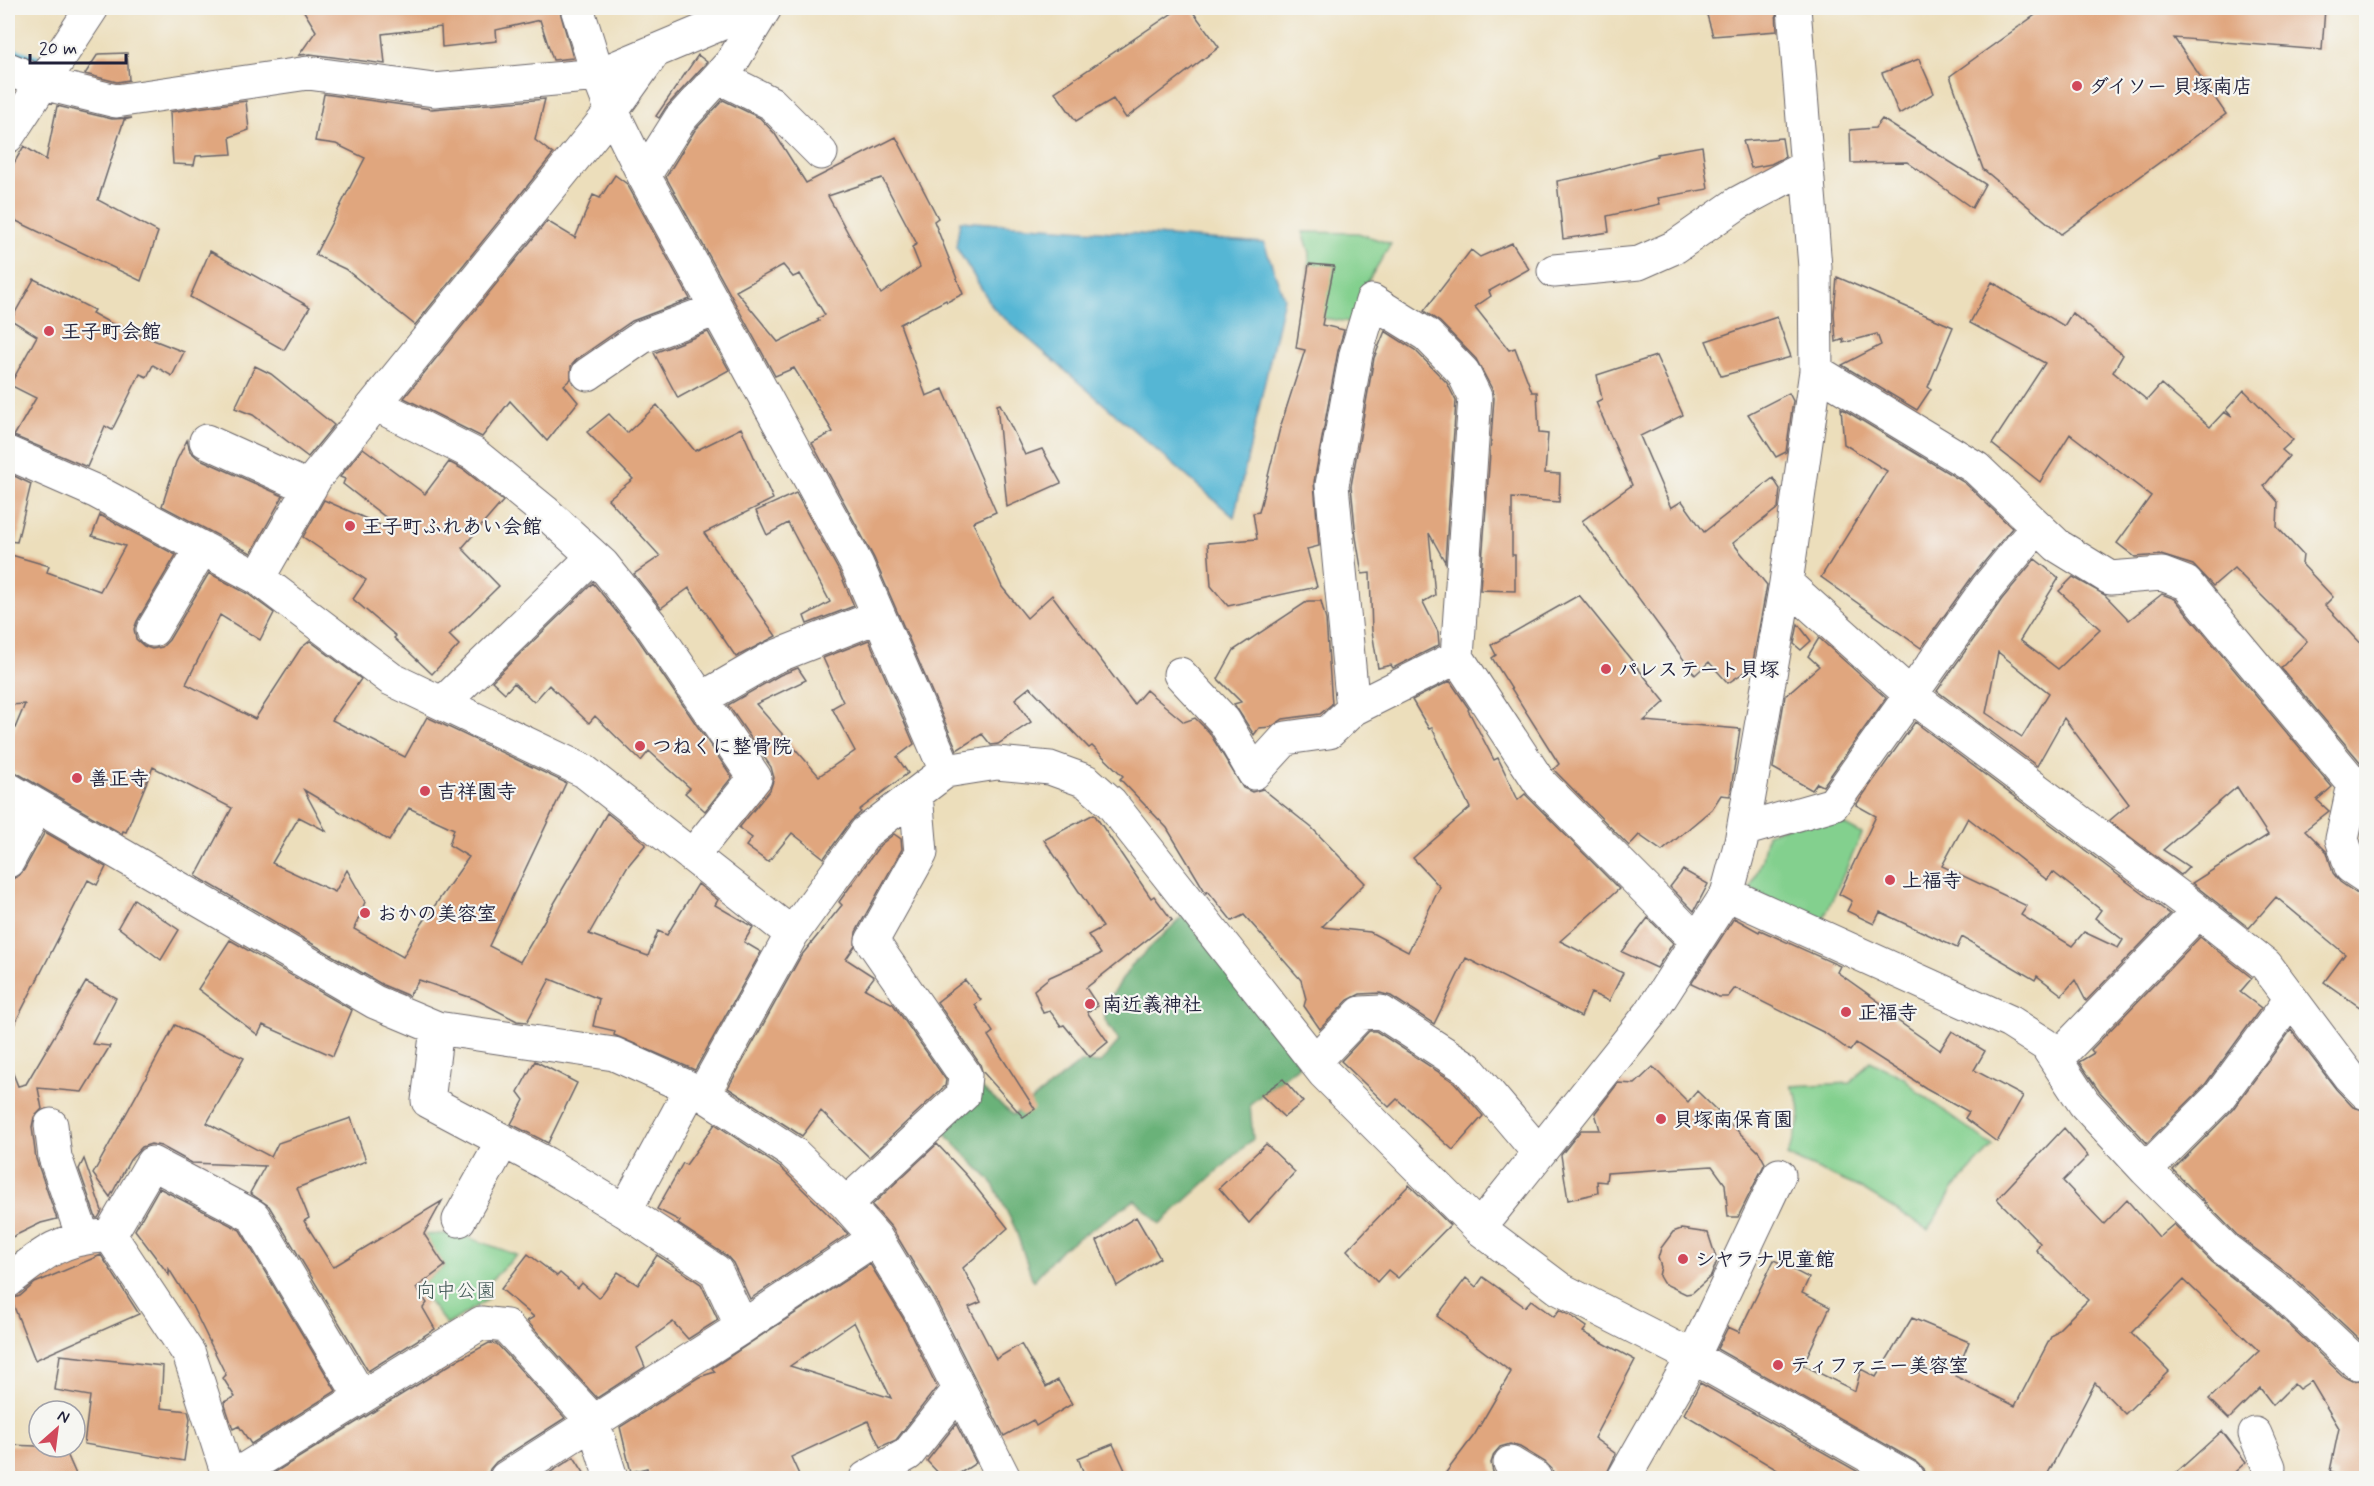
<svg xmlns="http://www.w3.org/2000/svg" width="2374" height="1486" font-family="Mynerve,'Klee One',sans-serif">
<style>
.green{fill:#83d08e;stroke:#527964;stroke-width:1.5}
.forest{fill:#6ab279;stroke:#466a5a;stroke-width:1.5}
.water{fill:#55b6d4;stroke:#3c6c88;stroke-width:1.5}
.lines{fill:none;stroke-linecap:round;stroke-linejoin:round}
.stream{stroke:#55b6d4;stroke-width:9}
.building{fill:#e0a67e;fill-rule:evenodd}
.minor-casing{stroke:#696468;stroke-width:35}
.minor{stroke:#fff;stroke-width:33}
.poi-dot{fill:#d1495b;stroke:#f6f6f2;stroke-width:2}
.labels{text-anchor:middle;stroke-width:4.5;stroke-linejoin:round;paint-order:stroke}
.poi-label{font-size:20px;font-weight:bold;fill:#22223b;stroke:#f6f6f2;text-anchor:start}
.park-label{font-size:20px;fill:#3f5654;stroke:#f6f6f2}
</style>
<rect width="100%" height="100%" fill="#f6f6f2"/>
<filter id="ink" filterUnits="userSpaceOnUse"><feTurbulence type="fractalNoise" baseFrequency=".0167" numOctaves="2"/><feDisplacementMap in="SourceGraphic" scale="12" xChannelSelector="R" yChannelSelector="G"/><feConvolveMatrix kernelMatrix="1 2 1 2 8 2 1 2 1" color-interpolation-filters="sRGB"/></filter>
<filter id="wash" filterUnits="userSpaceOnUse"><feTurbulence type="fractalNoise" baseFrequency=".008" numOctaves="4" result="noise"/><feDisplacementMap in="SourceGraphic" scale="24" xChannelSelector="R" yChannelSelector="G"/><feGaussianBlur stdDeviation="1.35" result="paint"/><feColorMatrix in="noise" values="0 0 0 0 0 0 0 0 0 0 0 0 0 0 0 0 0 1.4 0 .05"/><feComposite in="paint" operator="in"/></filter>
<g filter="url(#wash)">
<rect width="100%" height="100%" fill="#ecdebb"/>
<!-- green -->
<path class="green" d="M1303 232 1358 233 1391 244 1365 286 1356 323 1302 315 1310 253Z
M1823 813 1862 834 1821 924 1750 889 1762 859 1767 834Z
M1870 1061 1905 1078 1918 1092 1993 1146 1953 1189 1928 1230 1860 1188 1787 1156C1797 1132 1808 1109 1791 1086L1851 1083Z
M456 1233 517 1255 482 1289 488 1299 447 1325 417 1287 445 1266 424 1235Z"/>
<!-- forest -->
<path class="forest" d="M1184 915 1300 1065 1250 1104 1253 1139 1160 1224 1135 1200 1062 1249 1033 1281 1015 1228 992 1182 940 1129 980 1087 1013 1115 1081 1062 1100 1063 1119 1041 1105 1020 1104 1007 1131 966Z"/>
<!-- water -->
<path class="water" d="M960 221 1264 243 1284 298 1234 517 994 309 956 247Z"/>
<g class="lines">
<!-- stream -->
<path class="stream" d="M8 50 37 60"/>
</g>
<g id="blocks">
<!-- building -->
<path class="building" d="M302 8H559L573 58 553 60 540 20 496 30 497 41 442 47 441 27 382 34 385 64 310 54 299 55 316 31Z
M1180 8H1190L1219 47 1126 118 1113 99 1076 121 1055 92Z
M1705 8H1776L1777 31 1713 36Z
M2045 8H2325L2322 50 2174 38 2226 114 2061 234 1983 169 1950 76Z
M127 53 129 80 117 82 85 74 98 54Z
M698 55 707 62 666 107 659 118 656 116Z
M1919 59 1934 93 1899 114 1882 73Z
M324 94 432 109 545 99 535 140 553 154 415 325 345 269 315 255 365 158 336 144 315 141Z
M723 100 760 118 775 134 806 183 896 137 938 218 934 221 963 294 947 302 946 300 900 324 926 396 943 389 996 512 973 522 1002 587 1027 618 1052 595 1134 704 1146 690 1184 722 1195 718 1209 732 1243 788 1252 792 1263 789 1312 828 1365 883 1322 927 1370 932 1408 952 1440 887 1413 858 1470 808 1432 728 1429 729 1412 700 1450 681 1469 709 1468 710 1494 760 1498 758 1518 800 1525 794 1619 889 1560 941 1623 973 1609 1001 1591 993 1581 1017 1466 958 1434 1024 1391 996 1380 993 1360 994 1348 1000 1320 1029 1304 1006 1306 999 1301 980 1244 915 1232 921 1208 891 1206 893 1167 828 1120 779 1123 776 1092 746 1089 748 1030 687 1015 699 1031 722 998 744 991 745 982 734 957 750 874 558 812 443 833 432 794 368 775 376 666 177 695 130ZM882 178 917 244 912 247 920 267 881 294 828 196ZM783 265 793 277 800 274 825 315 817 319 819 321 778 342 736 291Z
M246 101 249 130 230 137 232 154 196 156 194 165 173 164 170 112Z
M57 106 112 119 132 118 124 120 98 200 158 232 141 281 8 217V173L24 146 46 160Z
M1882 119 1985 184 1972 208 1907 162 1851 163 1850 130 1875 128Z
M1782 138 1785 157 1771 164 1751 168 1743 141Z
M1702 146 1708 189 1658 198 1660 204 1607 216 1609 232 1563 239 1557 181 1592 174 1657 156V154Z
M615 175 627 184 690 299 632 321 577 359 571 366V379L564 385 578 402 547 441 510 401 482 437 404 398 547 221 575 238 593 195 600 198Z
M1512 243 1529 269 1489 291 1491 296 1475 307 1509 350 1515 348 1532 392H1537L1539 433 1548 434 1545 473 1560 474 1559 502 1512 498V555H1515V591L1480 590 1494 398 1492 389 1476 359 1440 322 1424 311 1471 250 1480 257Z
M210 251 310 307 284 350 190 297Z
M1309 264 1334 266 1322 325 1344 330 1338 351 1314 482 1319 546 1307 549 1317 587 1228 606 1211 586 1208 543 1257 539 1253 513 1259 512 1280 428 1305 350 1296 348Z
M1837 277 1953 327 1928 387 1931 389 1917 410 1842 365 1881 345 1877 334 1843 343 1844 339 1836 342 1834 313Z
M34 279 94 310 92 313 110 323 184 352 172 376 153 365 147 377 140 374 112 430 105 426 87 467 14 436 36 398 10 385 37 336 11 320Z
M1992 282 2064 326 2072 313 2123 355 2113 372 2147 400 2161 384 2210 427 2224 412 2232 417 2226 410 2244 390 2293 440 2282 450 2289 456 2264 486 2278 502 2277 527 2303 555 2302 564 2333 597 2325 605 2367 650V770L2281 668 2307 641 2234 568 2213 586 2193 565 2161 555 2135 557 2117 543 2151 496 2070 434 2040 482 1992 444 2045 363 1970 323Z
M1777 317 1791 357 1721 376 1706 341Z
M1385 331 1415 350 1447 383 1456 401 1445 562 1429 533 1435 595 1423 602 1438 632 1439 645 1393 668 1391 665 1378 668 1372 631 1370 573 1362 574 1356 537 1351 486 1374 358Z
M708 332 729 370 678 398 654 353Z
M1656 356 1683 415 1640 436 1671 508 1682 501 1704 532 1773 478 1780 489 1778 508 1733 543 1767 585 1752 667 1728 683 1709 662 1695 675 1582 521 1632 485 1596 402 1602 399 1597 375Z
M255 366 271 374 334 425 308 457 253 415 235 408Z
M1789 393 1793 401 1786 452 1776 457 1748 414Z
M1000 404 1025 455 1042 449 1061 483 1007 507 997 405Z
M657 405 695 451 741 428 773 499 704 533 776 636 736 657 689 588 661 608 634 574 660 556 608 499 633 479 587 432 609 414 627 433Z
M1841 408 1965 483 2012 528 1972 577 1921 648 1821 577 1887 471 1844 444Z
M187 440 190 451 198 458 283 496 251 553 162 506 176 462Z
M363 448 425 494 449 462 464 470 503 501 462 548 499 586 449 635 459 645 432 674 394 638 396 636 353 599 366 580 303 537 324 500 385 527 389 520 343 484 345 479 340 477Z
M8 473 31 484 17 542 8 541Z
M796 493 840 573 854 606 807 624 804 616 830 602 788 523 767 535 756 511Z
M100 515 176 555 137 621 134 629 136 639 144 646 152 649 162 647 169 640 209 573 248 594 274 613 260 640 220 615 186 684 255 719 301 648 310 641 361 679 332 720 405 757 427 717 566 783 489 946 520 962 607 813 646 844 627 867 589 934 648 956 658 931 667 935 698 884 718 900 715 905 753 927 744 942 761 952 695 1070 614 1035 615 1031 593 1026 599 999 550 979 527 1022 517 1021 475 999 419 980 409 996 383 985 196 876 232 808 153 767 126 832 123 831 122 834 17 773 8 770V745L25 704 8 705V554L49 566 47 572 100 591 125 546 92 536ZM304 790 389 841 409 808 454 829 449 845 469 857 419 928 403 957 354 929 365 902 347 870 335 892 272 863 299 817 326 831Z
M2035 559 2059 578 2020 640 2058 669 2100 629 2059 591 2073 577 2105 595 2129 620 2162 594 2175 599 2332 787 2317 800 2329 811 2305 830 2327 852 2333 873 2340 882 2356 893 2367 895V1012L2324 982 2345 954 2276 897 2249 928 2192 883 2268 835 2237 787 2163 850 2189 867 2181 875 2109 821 2129 804 2064 718 2037 766 1937 691 2002 599ZM1998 652 2049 693 2022 737 1986 713Z
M593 583 636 636 732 777 705 811 685 793 690 788 649 751 641 761 595 716 589 723 549 685 534 702 514 683 505 693 492 681Z
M1579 595 1665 702 1644 721 1740 729 1730 796 1721 795 1712 809 1662 851 1639 835 1629 846 1555 771 1554 769 1559 764 1492 658 1496 655 1491 645Z
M1308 601H1321L1326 620 1332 704 1320 714 1283 719 1271 727 1259 728 1254 735 1234 704 1241 702 1218 679 1234 650Z
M1798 624 1811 641 1801 650 1794 644Z
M1819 638 1886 698 1823 786 1817 783 1812 790 1773 768 1785 696 1819 666 1808 656Z
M869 640 914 744 897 757 908 773 859 810 861 812 851 821 824 858 792 833 768 862 746 846 752 838 739 828 770 790 774 778 771 767 728 705 780 675 798 668 806 680 756 704 819 776 855 751 832 708 843 702 823 658Z
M1915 722 2170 914 2086 1001 2075 980 2062 995 2037 976 2035 980 1962 937 1957 948 1880 912 1874 924 1847 911 1852 901 1839 894 1876 816 1856 805ZM1968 818 2047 880 2053 872 2101 910 2095 918 2123 940 2118 948 2084 932 2072 946 2021 915 2027 906 1942 866Z
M1094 814 1151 898 1154 896 1172 920 1086 988 1098 1006 1087 1012 1108 1042 1090 1057 1064 1025 1061 1026 1050 1011 1043 1013 1034 990 1050 977 1101 954 1088 935 1103 927 1044 840Z
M45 832 106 867 97 885 88 880 8 1037V880L17 877 24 870Z
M894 834 901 839 902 849 856 932 855 946 846 959 874 977 865 989 893 1004 946 1080 945 1086 869 1157 821 1111 802 1136 728 1088 801 956 842 905 839 902 880 845Z
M1683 870 1708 884 1694 911 1670 887Z
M134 899 179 930 161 960 118 927Z
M1648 918 1673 943 1657 968 1622 952Z
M1734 918 1759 932 1760 930 1840 966 1837 972 1882 1004 1879 1008 1940 1050 1952 1031 1985 1051 1974 1070 2023 1096 1997 1142 1965 1118 1969 1112 1926 1088 1856 1043 1850 1051 1825 1033 1735 988 1728 997H1719L1691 984Z
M2200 937 2252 978 2240 992 2261 1008 2204 1086 2147 1143 2099 1091 2079 1062 2094 1053 2091 1050Z
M230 940 352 1010 333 1056 263 1025 258 1035 198 989Z
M965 980 981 1000 975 1005 993 1032 988 1036 1035 1109 1023 1117 982 1071 980 1064 937 1002Z
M86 982 116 998 92 1044 110 1046 82 1092 38 1088 42 1109 34 1117 32 1127 36 1159 57 1219 41 1223 8 1239V1061L18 1086 26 1084Z
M175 1025 244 1058 207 1123 271 1157 278 1143 351 1118 366 1161 297 1188 309 1218 304 1221 333 1267 442 1201 424 1234 445 1266 416 1288 427 1303 423 1308 435 1329 368 1371 269 1206 250 1193 265 1166 192 1163 161 1146 151 1144 142 1147 130 1160 110 1197 93 1174Z
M2291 1030 2336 1089 2353 1107 2367 1111V1339L2360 1340 2295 1279 2237 1235 2173 1170 2233 1109Z
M1369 1031H1376L1454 1082 1483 1116 1453 1150 1397 1099 1389 1107 1341 1061Z
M535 1061 577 1083 548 1143 511 1124 524 1100 518 1092Z
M1653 1067 1688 1102 1697 1091 1759 1152 1765 1163 1738 1217H1728L1725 1184 1712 1166 1607 1173 1606 1182 1597 1181 1598 1193 1568 1200 1561 1155 1581 1130H1600L1595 1113 1618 1083 1635 1084Z
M1283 1079 1303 1102 1284 1117 1261 1095Z
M715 1124 781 1168 848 1234 750 1299 733 1263 727 1256 678 1224 680 1221 657 1209 683 1163 686 1165Z
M2064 1128 2088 1156 2063 1181 2104 1224 2127 1200 2159 1237 2174 1224 2212 1262 2270 1307 2344 1377 2352 1381 2367 1379V1479H2337L2338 1474 2330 1471 2339 1428 2311 1381 2299 1389 2294 1384 2273 1405 2260 1388 2229 1419 2209 1399 2259 1351 2184 1280 2131 1333 2169 1371 2125 1414 2095 1383 2045 1479H1927L1924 1469 1917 1462 1717 1349 1728 1327 1739 1332 1774 1260 1809 1278 1802 1293 1830 1307 1803 1365 1855 1391 1861 1369 1876 1377 1912 1318 1969 1342 1955 1376 2015 1406 2051 1337 2088 1300 2036 1250 2040 1243 1997 1199Z
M937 1144 967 1176 1008 1228 963 1268 981 1302 969 1307 996 1359 1021 1344 1046 1387 1058 1380 1072 1404 1036 1426 1033 1420 1004 1436 935 1299 892 1228 872 1205Z
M1266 1144 1295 1172 1249 1223 1219 1188Z
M84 1159 102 1211 98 1218H96L79 1169Z
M1409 1185 1450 1225 1398 1278 1388 1270 1377 1282 1347 1250Z
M159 1188 240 1230 336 1391 251 1444 239 1426 233 1429 224 1402 235 1397 223 1378 226 1375 191 1304 169 1269V1275L135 1230Z
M1136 1217 1160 1258 1117 1286 1097 1241Z
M1681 1229 1708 1233 1717 1261 1711 1276 1692 1293 1686 1294 1663 1283 1659 1276 1661 1267 1658 1258 1661 1248 1673 1232Z
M528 1254 557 1276 560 1273 578 1288 582 1283 599 1298 618 1272 638 1285 657 1255 701 1284 718 1320 688 1339 673 1322 637 1348 645 1367 597 1398 527 1321 534 1317 501 1289Z
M101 1255 139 1314 35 1360 11 1299 20 1296 35 1283Z
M870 1264 903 1318 937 1387 896 1440 880 1447 868 1421 791 1457 801 1479H650L647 1468 631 1472 620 1427 699 1377 715 1372 712 1368ZM854 1322 891 1398 790 1366Z
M1483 1277 1525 1307 1531 1300 1554 1317 1559 1310 1571 1316 1587 1327 1583 1332 1635 1360 1594 1438 1616 1454 1604 1479H1554L1552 1469 1545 1462 1520 1447 1510 1444 1500 1447 1494 1454 1491 1463 1493 1472 1500 1479H1441L1475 1434 1511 1372 1437 1316 1466 1278 1476 1287Z
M489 1343 497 1344 565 1418 496 1462 490 1469 487 1479H282L274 1477 272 1474 456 1361Z
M60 1355 163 1366 161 1408 188 1411 190 1419 184 1461 84 1444 90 1396 55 1390Z
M1700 1383 1871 1479H1792L1684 1414Z
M956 1424 976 1463 951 1479H944L927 1461Z
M2222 1431 2246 1462 2227 1479H2169Z
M1113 1444 1129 1479H1086L1078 1458Z
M8 1445 64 1447 78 1479H8Z
M574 1457 588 1479H540Z"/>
</g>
</g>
<g filter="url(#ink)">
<use href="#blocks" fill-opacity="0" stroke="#696468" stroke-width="1.5"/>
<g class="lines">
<defs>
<path id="minor" d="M577 8 598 75 612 111 644 176 857 565 946 771
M8 69 42 83 116 101 308 73 434 90 598 75 758 8
M719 77 771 103 821 153
M8 136 92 8
M644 176 680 119 732 62 765 8
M1554 271 1639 263 1675 247 1738 203 1807 166
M1816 371 1976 468 2058 546 2110 578 2162 574 2186 583 2354 784 2342 839 2351 867 2366 877
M588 374 642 337 717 309
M375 404 474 454 544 511 603 565 651 625 755 778 692 856
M206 441 310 488
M8 453 97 492 258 578 391 679 584 771 792 934
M258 578 316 477 612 111 654 52
M1786 583 1912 696 2186 902 2266 965 2349 1076 2366 1093
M153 630 202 548
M1457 657 1353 709 1332 485 1356 354 1372 301 1427 335 1463 372 1475 397 1457 657 1540 783 1697 941
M1180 674 1224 721 1254 773 1286 738 1329 732 1353 709
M701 699 772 658 879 616
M443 703 593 557
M8 789 375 1002 437 1028 614 1054 703 1094 793 1153 846 1204 876 1238 919 1309 1004 1478
M1743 830 1833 804 1987 588 2037 527
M8 861 37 806
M1727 894 2010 1022 2046 1045 2084 1103 2146 1170 2225 1249 2282 1293 2357 1363 2366 1357
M437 1028 428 1101 545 1163 625 1211 716 1271 742 1327
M2056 1059 2198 912
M1315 1061 1361 1013 1381 1012 1467 1068 1539 1153
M703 1094 792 934 866 832 946 771 997 763 1050 768 1086 781 1111 803 1324 1073 1479 1228 1560 1289 1693 1357 1908 1478
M51 1125 55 1157 83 1237
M2146 1170 2218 1098 2291 999
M846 1204 963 1095 965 1075 872 941 921 853 916 794
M625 1211 691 1089
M459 1220 503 1141
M1479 1228 1650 1014 1727 894 1741 842 1786 583 1816 371 1815 267 1794 8
M110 1235 152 1163 253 1216 361 1397
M110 1235 189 1354 229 1478
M8 1281C41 1255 60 1238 104 1236
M2255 1434 2269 1467 2268 1478
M1510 1463 1535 1478
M231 1478 481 1323 506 1326 593 1421 611 1478
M506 1478 742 1327 876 1238
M866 1478 908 1454 959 1390
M1624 1478 1693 1357 1779 1175"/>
</defs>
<!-- minor casing -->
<use href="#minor" class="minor-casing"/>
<!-- minor -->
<use href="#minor" class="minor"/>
</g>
</g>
<!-- markers -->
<g class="poi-dot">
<circle cx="2077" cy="86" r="6"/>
<circle cx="49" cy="331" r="6"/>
<circle cx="350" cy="526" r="6"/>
<circle cx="1606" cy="669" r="6"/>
<circle cx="640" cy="746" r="6"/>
<circle cx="77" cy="778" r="6"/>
<circle cx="425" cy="791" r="6"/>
<circle cx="1890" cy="880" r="6"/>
<circle cx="365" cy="913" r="6"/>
<circle cx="1090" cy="1004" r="6"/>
<circle cx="1846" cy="1012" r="6"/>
<circle cx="1661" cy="1119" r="6"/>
<circle cx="1683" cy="1259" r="6"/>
<circle cx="1778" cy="1365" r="6"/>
</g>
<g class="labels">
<!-- poi labels -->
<g class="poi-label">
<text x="2089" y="93">ダイソー 貝塚南店</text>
<text x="61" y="338">王子町会館</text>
<text x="362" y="533">王子町ふれあい会館</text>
<text x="1618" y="676">パレステート貝塚</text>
<text x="652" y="753">つねくに整骨院</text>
<text x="89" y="785">善正寺</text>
<text x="437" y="798">吉祥園寺</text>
<text x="1902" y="887">上福寺</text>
<text x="377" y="920">おかの美容室</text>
<text x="1102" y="1011">南近義神社</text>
<text x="1858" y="1019">正福寺</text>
<text x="1673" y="1126">貝塚南保育園</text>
<text x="1695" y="1266">シヤラナ児童館</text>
<text x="1790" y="1372">ティファニー美容室</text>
</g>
<!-- park labels -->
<g class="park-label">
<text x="456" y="1297">向中公園</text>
</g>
</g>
<!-- margin -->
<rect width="2374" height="1486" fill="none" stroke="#f6f6f2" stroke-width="30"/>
<!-- north arrow -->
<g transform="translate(57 1429) rotate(28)"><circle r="28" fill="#f6f6f2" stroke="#a1a1a9" stroke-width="1.5"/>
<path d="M0-4.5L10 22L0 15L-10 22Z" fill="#d1495b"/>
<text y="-9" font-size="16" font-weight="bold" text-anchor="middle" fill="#22223b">N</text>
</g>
<!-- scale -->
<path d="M30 54v9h96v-9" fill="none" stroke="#22223b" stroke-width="3"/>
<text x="39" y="54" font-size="18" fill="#22223b" stroke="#f6f6f2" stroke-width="4.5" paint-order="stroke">20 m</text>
</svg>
